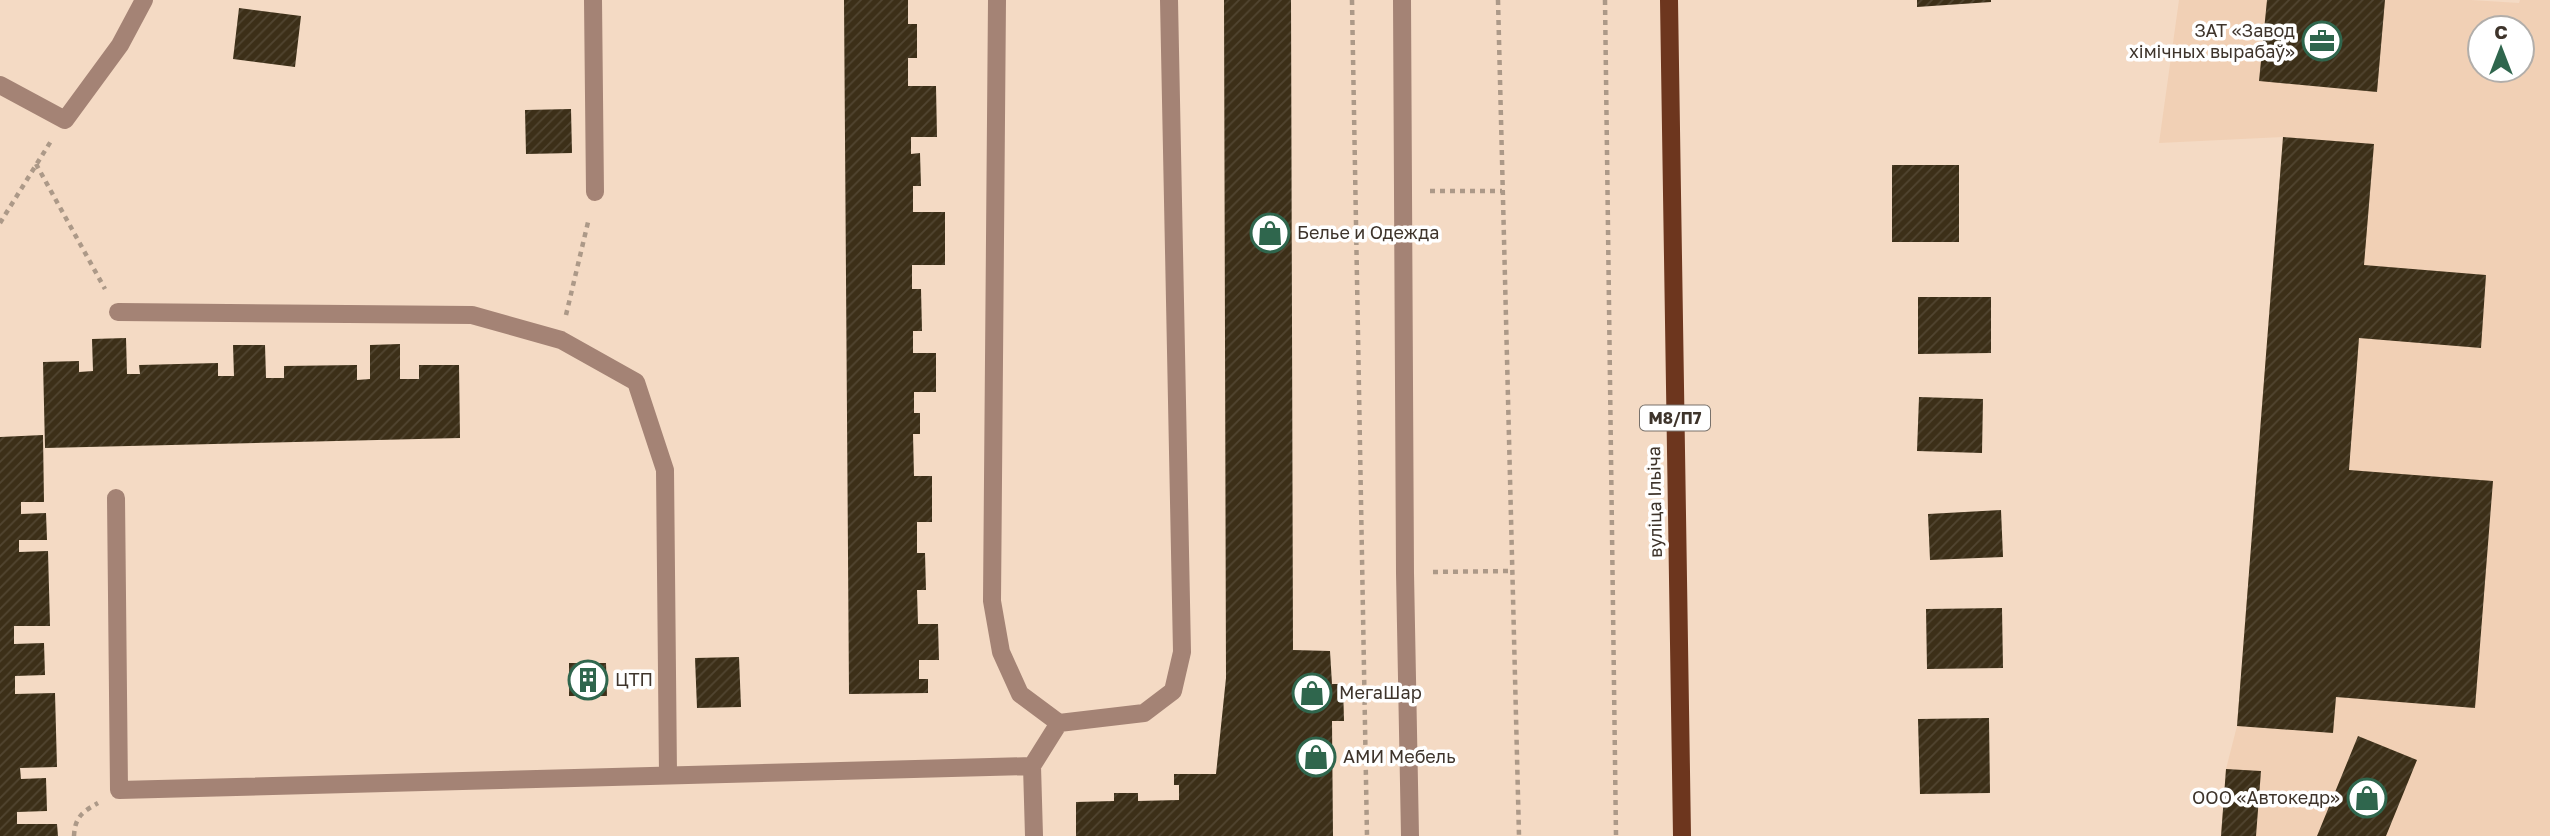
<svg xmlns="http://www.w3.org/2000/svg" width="2550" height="836" font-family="'Golos Text',sans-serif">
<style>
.built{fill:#f1d0b5;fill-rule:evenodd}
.building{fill:url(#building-hatch)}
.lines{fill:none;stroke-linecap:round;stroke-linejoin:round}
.path{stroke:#ac9988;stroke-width:4.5;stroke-dasharray:5 5;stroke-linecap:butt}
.minor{stroke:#a48375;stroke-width:18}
.major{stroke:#6d361e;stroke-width:18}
.labels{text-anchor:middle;stroke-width:7;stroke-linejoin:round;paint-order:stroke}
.shield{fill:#fff;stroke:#78716b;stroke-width:2}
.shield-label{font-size:16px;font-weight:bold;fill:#3e342b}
.poi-label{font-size:18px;fill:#3e342b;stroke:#fff;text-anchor:start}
.street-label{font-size:18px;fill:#3e342b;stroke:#fff}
</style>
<defs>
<pattern id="building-hatch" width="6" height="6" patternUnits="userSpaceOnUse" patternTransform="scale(1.75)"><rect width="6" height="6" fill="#3c2f18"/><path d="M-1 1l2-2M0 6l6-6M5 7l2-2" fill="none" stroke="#514531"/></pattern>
</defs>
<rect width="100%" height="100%" fill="#f4dac4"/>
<!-- built -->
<path class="built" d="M2179 0H2471L2519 3 2520 0H2550V836H2221L2226 769 2237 726 2283 137 2159 143ZM2480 28H2522V70H2480Z"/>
<!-- building -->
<path class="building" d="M844 0H908V24H917V58H908V86H936L937 137H911V154L920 153 921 186H913V212H945V265H912V289H921L922 331H913V353H936V392H914V413H920V434H913L914 476H932V522H917V553H925L926 590H917L918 624H938L939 660H919V679H928V693L849 694Z
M1224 0H1291L1293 650 1330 651 1332 684H1343L1344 721H1332L1333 836H1076V802L1114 801V793H1138V801L1179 800V785H1174V774H1216L1226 678Z
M1917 0H1991V2L1917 7Z
M2267 0H2385L2377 92 2259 81Z
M239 8 301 16 295 67 233 59Z
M571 109 572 153 526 154 525 110Z
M2283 137 2374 144 2364 265 2486 275 2481 348 2359 338 2349 470 2493 481 2475 708 2336 697 2333 733 2237 726Z
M1892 165H1959V242H1892Z
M1918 297H1991V353L1918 354Z
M126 338 127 374H140L139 365 218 363V376H234L233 345H265L266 378H284V366L357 365V380L370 379V345L400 344V379H419V365H459L460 438 45 448 43 362 79 361V372L93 371 92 339Z
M1919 397 1983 399 1982 453 1917 451Z
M43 435 44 502H21V514L46 513 47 540H19V552L48 551 50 626H14V644L44 643 45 675 15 676V694L55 693 57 767 20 768 21 779 46 778 47 811 17 812V824H57L58 836H0V437Z
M2001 510 2003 557 1930 560 1928 514Z
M2002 608 2003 668 1927 669 1926 609Z
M739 657 741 707 697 708 695 658Z
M569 663H606L607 696H569Z
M1989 718 1990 793 1920 794 1918 719Z
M2358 736 2417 760 2386 836H2317Z
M2226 769 2261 771 2256 836H2221Z"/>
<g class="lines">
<!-- path -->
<path class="path" d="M1352 0 1367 836
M1498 0 1519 836
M1605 0 1616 836
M36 164 105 289
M1430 191H1502
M0 223 51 141
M566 315 589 218
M1433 572 1512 571
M74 836C75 817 82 812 98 803"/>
<!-- minor -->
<path class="minor" d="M593 0 595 192
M997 0 992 601 1001 652 1020 694 1059 723
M1402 0 1405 573 1410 836
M0 85 65 120 120 45 144 0
M118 312 472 315 561 340 636 382 665 470 668 774
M116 498 119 790 1032 766 1034 836
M1032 766 1059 723 1144 713 1173 691 1182 652 1169 0"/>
<!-- major -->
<path class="major" d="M1669 0 1682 836"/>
</g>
<!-- icons -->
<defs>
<symbol id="office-ring" viewBox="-11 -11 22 22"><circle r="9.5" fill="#fff" stroke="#2f664d" stroke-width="1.5"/><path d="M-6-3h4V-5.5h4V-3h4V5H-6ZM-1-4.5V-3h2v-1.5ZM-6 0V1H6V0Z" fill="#2f664d"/></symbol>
<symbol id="shop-ring" viewBox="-11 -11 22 22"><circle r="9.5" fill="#fff" stroke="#2f664d" stroke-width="1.5"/><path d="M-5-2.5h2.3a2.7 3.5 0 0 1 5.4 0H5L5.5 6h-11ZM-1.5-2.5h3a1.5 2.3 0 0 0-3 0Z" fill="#2f664d"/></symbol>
<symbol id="building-ring" viewBox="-11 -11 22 22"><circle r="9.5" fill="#fff" stroke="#2f664d" stroke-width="1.5"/><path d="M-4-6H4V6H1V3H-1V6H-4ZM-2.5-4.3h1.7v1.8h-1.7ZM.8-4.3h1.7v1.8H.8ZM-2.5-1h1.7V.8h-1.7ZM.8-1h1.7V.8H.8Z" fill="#2f664d"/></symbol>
</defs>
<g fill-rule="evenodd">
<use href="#office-ring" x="2300" y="19" width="44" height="44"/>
<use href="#shop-ring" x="1248" y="211" width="44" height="44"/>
<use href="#building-ring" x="566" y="658" width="44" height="44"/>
<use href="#shop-ring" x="1290" y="671" width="44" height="44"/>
<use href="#shop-ring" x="1294" y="735" width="44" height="44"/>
<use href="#shop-ring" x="2345" y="776" width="44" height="44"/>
</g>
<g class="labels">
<!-- shield labels -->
<rect class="shield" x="1640" y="405.5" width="70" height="25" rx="5"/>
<g class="shield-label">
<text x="1675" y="424">М8/П7</text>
</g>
<!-- poi labels -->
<g class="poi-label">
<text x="2295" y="37" text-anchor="end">ЗАТ «Завод<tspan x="2295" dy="21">хімічных вырабаў»</tspan></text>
<text x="1297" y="239">Белье и Одежда</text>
<text x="615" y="686">ЦТП</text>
<text x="1339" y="699">МегаШар</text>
<text x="1343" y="763">АМИ Мебель</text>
<text x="2340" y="804" text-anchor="end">ООО «Автокедр»</text>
</g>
<!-- street labels -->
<g class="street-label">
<text transform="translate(1655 502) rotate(-91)" y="6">вуліца Ільіча</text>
</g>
</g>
<!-- north arrow -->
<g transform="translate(2501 49)"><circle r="33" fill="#ffffff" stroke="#b2aeaa" stroke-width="2"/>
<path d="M0-5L12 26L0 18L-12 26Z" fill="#2f664d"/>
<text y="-10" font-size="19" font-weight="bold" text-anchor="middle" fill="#3e342b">С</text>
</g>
</svg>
